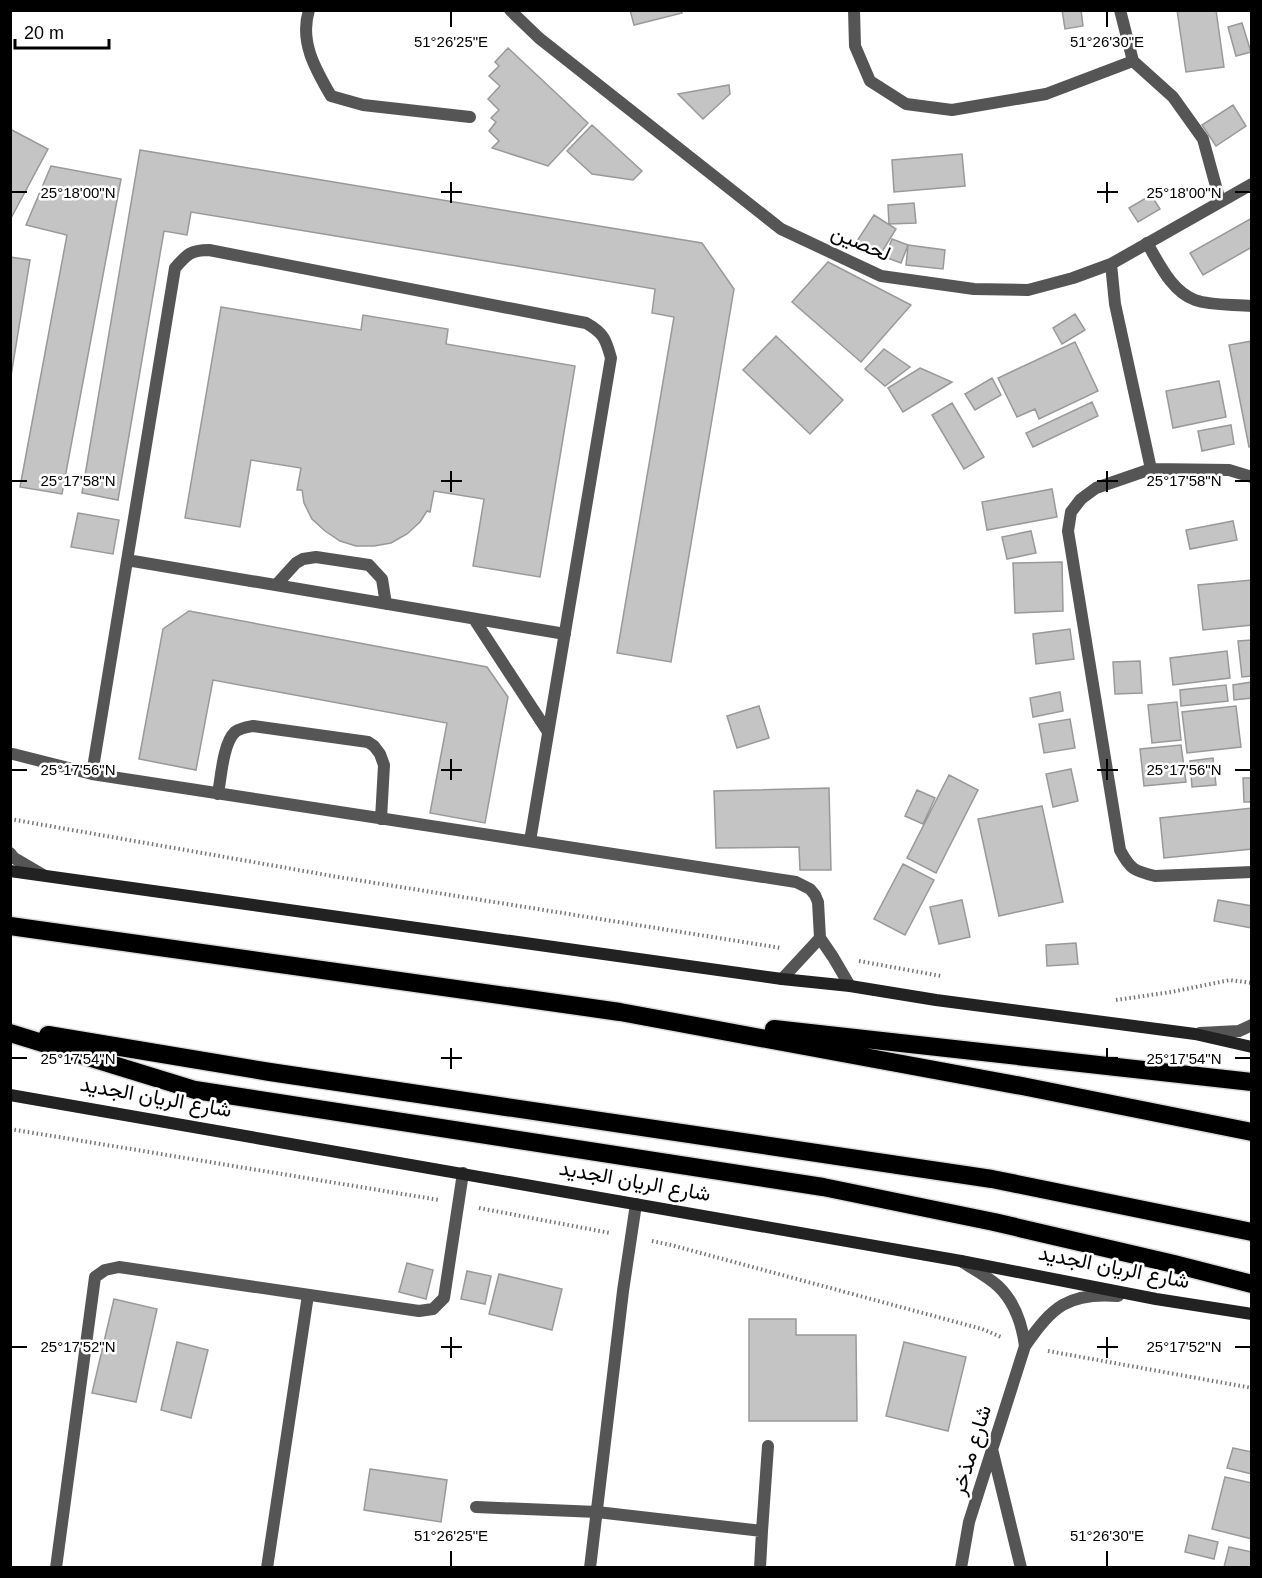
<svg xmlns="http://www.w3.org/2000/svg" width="1262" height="1578" font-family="Helvetica,Vazirmatn,sans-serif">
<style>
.building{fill:#c4c4c4;stroke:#999;stroke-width:1.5}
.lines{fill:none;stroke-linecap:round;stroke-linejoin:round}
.highway-casing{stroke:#dbdbdb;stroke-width:21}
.path{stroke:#777;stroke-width:4;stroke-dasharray:1.5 3;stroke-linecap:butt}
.lane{stroke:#555;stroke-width:12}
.street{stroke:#555;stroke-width:12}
.secondary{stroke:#222;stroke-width:12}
.highway{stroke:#000;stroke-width:18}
.ticks{fill:none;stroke:#000;stroke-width:2}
.labels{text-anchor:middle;stroke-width:5;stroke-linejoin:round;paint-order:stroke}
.street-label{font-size:21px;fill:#000;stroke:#fff}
.ticks-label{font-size:15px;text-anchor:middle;fill:#000;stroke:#fff;stroke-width:5;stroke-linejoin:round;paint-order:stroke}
</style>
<rect width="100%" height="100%" fill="#fff"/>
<!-- building -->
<path class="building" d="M630 10H681L682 13 634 25Z
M1062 10H1081L1083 26 1065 29Z
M1177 10H1216L1224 67 1186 72Z
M1242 23 1251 52 1236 56 1228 27Z
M508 48 588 123 548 166 492 148 499 141 489 131 496 122 491 118 499 110 488 99 500 86 489 76 499 66 495 62Z
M729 85 730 94 703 119 678 94Z
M1233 105 1246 126 1216 146 1202 125Z
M592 125 642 171 633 180 592 174 567 151Z
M10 129 48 149 10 220Z
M140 150 702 243 734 289 671 662 617 653 674 317 652 313 655 289 191 212 187 235 164 231 118 500 82 493Z
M962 154 965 186 894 192 892 160Z
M51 166 121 179 62 494 20 487 67 235 26 225Z
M1151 195 1160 209 1138 222 1129 208Z
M914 203 916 223 889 224 888 205Z
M874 215 896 229 880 255 857 241Z
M1252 218V247L1203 275 1190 253Z
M892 239 908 245 901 263 885 257Z
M908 245 945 250 943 269 906 265Z
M10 257 30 260 10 382Z
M828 262 911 305 861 362 792 302Z
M221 307 361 330 363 315 448 329 446 344 575 366 540 577 473 566 484 499 434 491 430 512 427 511 420 522 407 534 391 543 374 546H356L340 541 325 531 312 519 304 503 302 490H297L301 468 251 460 240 527 185 518Z
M1075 314 1085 330 1062 344 1053 328Z
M776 336 843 400 810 434 743 370Z
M1252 341V446L1249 447 1229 345Z
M1075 342 1098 391 1039 419 1035 409 1017 417 998 378Z
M884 349 910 367 885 386 865 369Z
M920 368 952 382 903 412 888 388Z
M992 378 1001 395 975 410 965 394Z
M1219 381 1226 417 1173 428 1166 391Z
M1092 402 1098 416 1033 447 1026 433Z
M952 403 984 457 964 469 932 415Z
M1231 425 1234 444 1202 451 1198 431Z
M1052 489 1057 517 987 530 982 502Z
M78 513 119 520 113 554 71 547Z
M1233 521 1237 540 1190 549 1186 530Z
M1031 531 1036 553 1007 559 1002 537Z
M1062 562 1063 611 1015 613 1013 563Z
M1252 580V625L1203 630 1198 585Z
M189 611 487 667 508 697 485 823 430 813 447 723 213 680 196 770 139 759 163 629Z
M1070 629 1074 659 1036 664 1033 634Z
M1252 640V676L1242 677 1238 641Z
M1227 651 1230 678 1173 685 1170 658Z
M1140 661 1142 693 1115 694 1113 662Z
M1252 682V698L1234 700 1233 685Z
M1226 685 1228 701 1181 706 1180 690Z
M1060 692 1063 711 1033 717 1030 698Z
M1177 702 1181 740 1152 743 1148 705Z
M759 706 769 738 737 748 727 716Z
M1236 706 1241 747 1187 753 1182 712Z
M1070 719 1075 748 1044 753 1039 724Z
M1181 745 1186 782 1144 786 1140 749Z
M1213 758 1216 785 1192 787 1190 761Z
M1071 769 1078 801 1053 807 1046 774Z
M949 775 978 790 936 873 907 858Z
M1243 778H1252V802H1244Z
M829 788 831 870H800L799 847 716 848 714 791Z
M917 790 935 798 923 824 905 816Z
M1042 806 1063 902 999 916 978 819Z
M1252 808V849L1164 858 1160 818Z
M903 864 934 880 905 935 874 919Z
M962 900 970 937 939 944 930 907Z
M1218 900 1252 906V928L1214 921Z
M1076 943 1078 964 1047 966 1046 945Z
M407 1263 433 1270 426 1299 399 1292Z
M467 1271 491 1276 485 1304 461 1299Z
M499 1274 562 1289 552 1330 489 1314Z
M114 1299 157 1309 136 1402 92 1393Z
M749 1319H796V1335H856L857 1421H749Z
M177 1342 208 1350 191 1418 161 1410Z
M904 1342 966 1357 948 1431 886 1416Z
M1233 1448 1252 1452V1474L1227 1468Z
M370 1469 447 1480 441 1522 364 1510Z
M1225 1477 1252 1483V1539L1212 1529Z
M1189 1535 1218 1542 1214 1559 1185 1552Z
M1229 1547 1252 1552V1568L1224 1567Z"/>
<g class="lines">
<defs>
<path id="highway" d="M10 926 620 1012 1027 1087 1252 1132
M774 1029 1252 1082
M10 1033 195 1090 823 1187 994 1222 1174 1264 1252 1284
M48 1035 270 1072 992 1179 1252 1232"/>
</defs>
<!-- highway casing -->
<use href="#highway" class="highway-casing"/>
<!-- path -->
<path class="path" d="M10 819 338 877 781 948
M859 961 941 976
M1116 1000 1171 992 1230 980 1252 983
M10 1129 439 1200
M479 1208 610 1233
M652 1241 671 1245 982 1329 1001 1337
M1048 1351 1252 1388"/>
<!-- lane -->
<path class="lane" d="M309 10C299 42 316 70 331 96L363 105 470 117
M1147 243C1159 263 1171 291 1195 300 1212 306 1233 304 1252 306
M127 560 565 634
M276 585 296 563 303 559 316 557 369 565 382 579 386 604
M474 619 548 732
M13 754 92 774 796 882 810 889 815 895 818 902 820 938 833 957 850 986
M92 774 175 268C187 254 191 250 209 250L586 323C604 333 606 340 611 358L530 841
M218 794C221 778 223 743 235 732 240 728 247 727 253 726L368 742 374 746 380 754 384 765 381 819
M10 853 14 858 43 875
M782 979 820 938
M476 1507 597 1512 762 1531
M56 1568 95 1277 105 1270 119 1267 419 1311 433 1309 444 1298 463 1173
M267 1568 308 1295
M590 1568 623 1291 636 1204
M760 1568 762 1531 768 1446"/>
<!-- street -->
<path class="street" d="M510 10 539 38 781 229 881 276 974 289 1028 290 1073 278 1111 264 1252 184
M854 10 855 46 870 81 906 104 952 110 1046 94 1133 61
M1120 10 1133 61 1173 97 1203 139 1220 201
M1111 264 1115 304 1151 469
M1252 477 1229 470 1151 469 1096 488 1081 499 1071 512 1068 531 1120 850C1130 869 1134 871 1155 876L1252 872
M1200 1033 1239 1031 1252 1025
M961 1261C973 1269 987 1276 998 1286 1015 1302 1022 1324 1025 1346
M992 1449 1021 1568
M961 1568 969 1522 1025 1346C1052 1307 1068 1292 1118 1296"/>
<!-- secondary -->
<path class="secondary" d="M10 871 782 979 850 986 936 1000 1195 1034 1252 1047
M10 1095 961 1261 1156 1299 1252 1314"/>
<!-- highway -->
<use href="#highway" class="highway"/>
</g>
<!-- ticks -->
<path class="ticks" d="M451 12V27M1107 12V27M451 182V203M1107 182V203M12 192H27M441 192H462M1097 192H1118M1235 192H1250M451 471V492M1107 471V492M12 481H27M441 481H462M1097 481H1118M1235 481H1250M451 759V780M1107 759V780M12 770H27M441 770H462M1097 770H1118M1235 770H1250M451 1048V1069M1107 1048V1069M12 1058H27M441 1058H462M1097 1058H1118M1235 1058H1250M451 1337V1358M1107 1337V1358M12 1347H27M441 1347H462M1097 1347H1118M1235 1347H1250M451 1551V1566M1107 1551V1566"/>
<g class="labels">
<!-- street labels -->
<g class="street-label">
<text transform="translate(861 243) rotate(23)" y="7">لحصين</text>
<text transform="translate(156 1097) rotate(10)" y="7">شارع الريان الجديد</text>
<text transform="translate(635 1181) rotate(10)" y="7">شارع الريان الجديد</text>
<text transform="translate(1114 1267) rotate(11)" y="7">شارع الريان الجديد</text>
<text transform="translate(971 1450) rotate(-73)" y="7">شارع مذخر</text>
</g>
</g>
<g class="ticks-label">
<text x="451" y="47">51°26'25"E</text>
<text x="1107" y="47">51°26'30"E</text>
<text x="78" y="198">25°18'00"N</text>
<text x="1184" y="198">25°18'00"N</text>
<text x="78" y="486">25°17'58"N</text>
<text x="1184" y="486">25°17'58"N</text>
<text x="78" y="775">25°17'56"N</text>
<text x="1184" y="775">25°17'56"N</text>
<text x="78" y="1064">25°17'54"N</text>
<text x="1184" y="1064">25°17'54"N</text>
<text x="78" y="1352">25°17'52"N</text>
<text x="1184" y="1352">25°17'52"N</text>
<text x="451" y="1541">51°26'25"E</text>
<text x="1107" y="1541">51°26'30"E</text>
</g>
<!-- border -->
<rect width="1262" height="1578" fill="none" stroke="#000000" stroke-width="24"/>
<!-- scale -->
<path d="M15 39v9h94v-9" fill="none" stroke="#000000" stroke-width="3"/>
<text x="24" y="39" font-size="18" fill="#000000" stroke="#ffffff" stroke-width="4.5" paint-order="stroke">20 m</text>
</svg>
